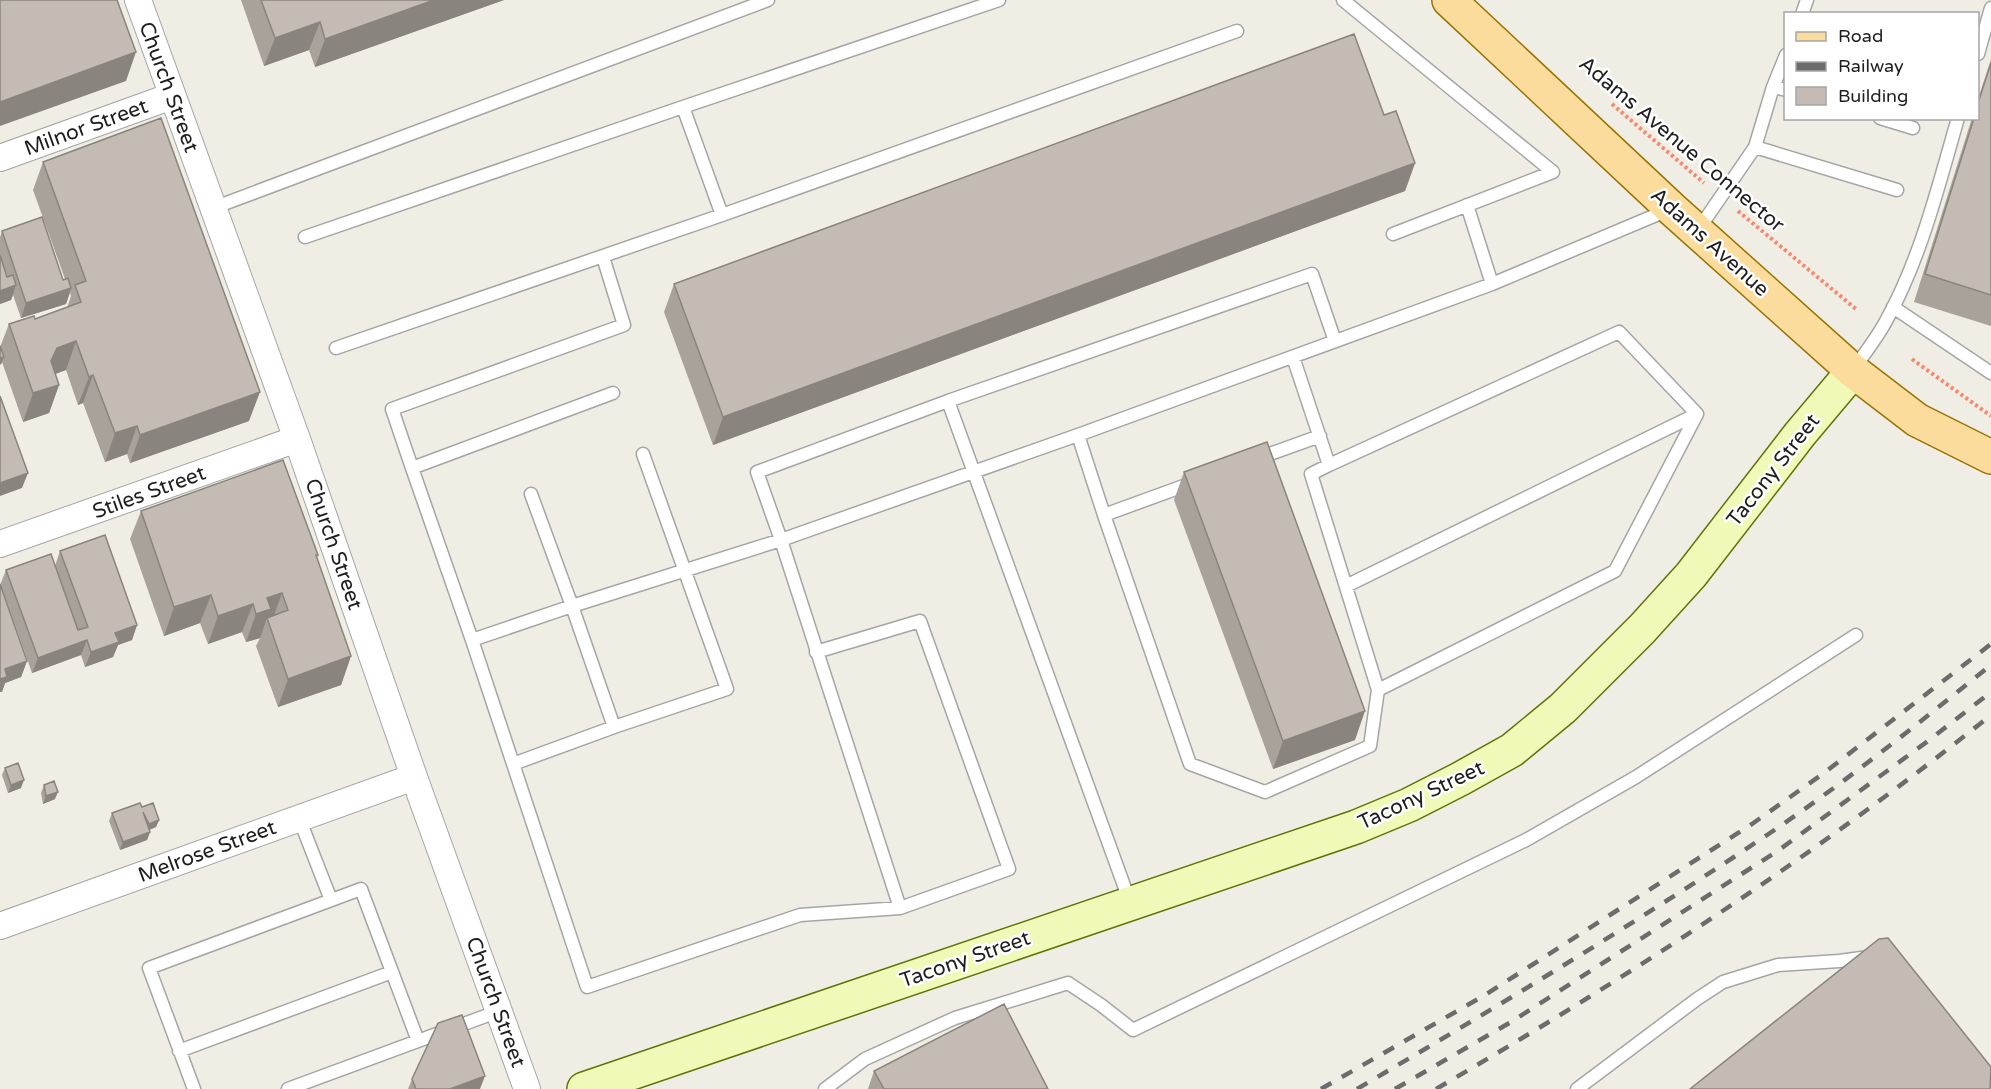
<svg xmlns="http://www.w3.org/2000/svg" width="1991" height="1089" font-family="'Varela Round',sans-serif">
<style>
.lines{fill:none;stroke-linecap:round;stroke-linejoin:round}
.service-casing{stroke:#a5a5a5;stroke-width:15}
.minor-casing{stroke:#a5a5a5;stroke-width:28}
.secondary-casing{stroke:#5e7505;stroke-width:36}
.primary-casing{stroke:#987401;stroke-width:36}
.path{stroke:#f9876b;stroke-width:4;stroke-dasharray:3 3;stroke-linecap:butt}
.service{stroke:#fff;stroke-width:12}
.minor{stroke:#fff;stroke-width:26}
.secondary{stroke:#f0f9b8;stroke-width:33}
.primary{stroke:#fbdc9d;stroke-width:33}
.rail{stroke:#6c6c6c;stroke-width:4.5;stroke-dasharray:12 12;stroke-linecap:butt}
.wall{fill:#a9a29b}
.shaded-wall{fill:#89847e}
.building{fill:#c4bcb4;stroke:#89847e;stroke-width:1.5}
.labels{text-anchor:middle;stroke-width:5;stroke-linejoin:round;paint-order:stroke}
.street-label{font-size:21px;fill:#1e1e1e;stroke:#fff}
</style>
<rect width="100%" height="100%" fill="#efede4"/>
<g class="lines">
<defs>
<path id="service" d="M1343 0 1553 172 1393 234
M1802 14 1807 0
M1978 54 1991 8
M1786 55 1773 87 1786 90
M1880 118 1913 128
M1755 147 1897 190
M1467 205 1492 284
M213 208 768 0
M722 215 683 107 999 0
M1698 230 1755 147 1773 87
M305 237 683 107
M1893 307 1991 373
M336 348 722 215 1237 31
M1293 357 1329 465 1311 474 1378 690 1615 571 1697 414 1619 332 1329 465
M1853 370C1864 354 1877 338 1886 321 1921 258 1938 187 1958 118
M613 393 412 468 472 640 587 987 800 915 900 908 781 540 757 472 948 401
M1078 435 1104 515
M1256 459 1320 436
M412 468 392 409 624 325 603 257
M1192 483 1104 515 1190 764 1265 792 1370 746 1378 690
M531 494 572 606 781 540 1078 435 1492 284 1668 210
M1346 586 1697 414
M472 640 572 606 614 727
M816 652 920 621 1009 869 900 908
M513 764 614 727 727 689 643 454
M299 818 331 900
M1130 902 948 401 1312 274 1335 341
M179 1051 392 972
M194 1089 149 968 361 889 418 1041
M288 1089 499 1011
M825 1089 865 1059 955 1018 1068 983 1101 1005 1133 1030 1526 840 1636 777 1856 635
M1577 1089 1697 999 1723 982 1778 965 1839 961 1869 957"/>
<path id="minor" d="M138 0 297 439 414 777 527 1089
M0 158 172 96
M0 544 297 439
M0 926 414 777"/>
<path id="secondary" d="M584 1089 1356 827 1409 805 1460 779 1512 750 1563 708 1642 629 1691 575 1800 434 1853 371"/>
<path id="primary" d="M1449 0 1672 209 1853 371 1917 420 1991 457"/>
</defs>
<!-- service casing -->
<use href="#service" class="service-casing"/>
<!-- minor casing -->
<use href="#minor" class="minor-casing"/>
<!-- secondary casing -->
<use href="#secondary" class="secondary-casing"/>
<!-- primary casing -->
<use href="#primary" class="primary-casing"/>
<!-- path -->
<path class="path" d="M1612 104 1704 183
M1738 211 1856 309
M1912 359 1991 416"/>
<!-- service -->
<use href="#service" class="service"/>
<!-- minor -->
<use href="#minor" class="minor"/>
<!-- secondary -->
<use href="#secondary" class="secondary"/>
<!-- primary -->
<use href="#primary" class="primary"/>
<!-- rail -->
<path class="rail" d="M1321 1089 1485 995 1752 824 1824 773 1991 644
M1357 1089C1497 1007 1636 923 1770 833 1847 781 1919 723 1991 665
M1395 1089 1511 1022 1779 850 1928 741 1991 692
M1436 1089C1629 977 1816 855 1991 715"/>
</g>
<!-- wall -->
<path class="wall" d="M241 0H504L315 67 309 50 264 66Z
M1991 59V326L1914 302 1972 118H1977V102Z
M1384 115 1415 163 1405 191 713 445 664 312 674 284Z
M43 162 249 421 130 463 127 454 105 462 83 403 78 405 66 370 55 374 59 385 49 413 23 422 2 362 1 364 0 347 9 324 35 319 67 308 71 296 70 293 66 304 21 318 13 295 11 300 0 304V237L2 231 63 280 65 279 33 190Z
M1184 472 1355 740 1273 769 1174 500Z
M141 511 318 555 317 558 351 656 341 685 278 707 256 646 260 638 246 642 242 632 208 644 200 623 164 636 130 539Z
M60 551 137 625 132 640 118 645 113 657 85 667 81 655 32 673 2 588 27 661 21 677 5 683 2 692H0V584V585L6 570 55 566Z
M5 768 21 788 8 793 2 775Z
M44 785 55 799 43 804 41 793Z
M142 807 159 820 156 827 149 830 150 832 147 840 120 850 109 821 112 813Z
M874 1071 1048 1089H868Z
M412 1079 480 1089H408Z"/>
<!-- shaded-wall -->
<path class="shaded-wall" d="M434 0H504L315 67 325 39Z
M320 22 309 50 264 66 275 38Z
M136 52 126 81 0 126V102Z
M1415 163 1405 191 713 445 723 417Z
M16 285 11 300 0 304V291Z
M71 288 66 304 21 318 26 303Z
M76 341 66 370 47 377 51 361 57 348Z
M4 357 1 364 0 365V358Z
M93 375 83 403 78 405 89 377Z
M59 385 49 413 23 422 33 393Z
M260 392 249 421 130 463 140 435Z
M137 426 127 454 105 462 115 433Z
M28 473 22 488 0 496V483Z
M282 593 272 621 267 618 260 638 246 642 256 614 267 598Z
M211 595 200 623 164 636 174 607Z
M253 604 242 632 208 644 218 616Z
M137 625 132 640 118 645 113 657 85 667 91 652 115 633Z
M87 640 81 655 32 673 38 658Z
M351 656 341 685 278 707 288 679Z
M27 661 21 677 5 683 2 692H0V679L5 669Z
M1365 711 1355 740 1273 769 1283 741Z
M24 780 21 788 8 793 11 785Z
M58 792 55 799 43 804 46 796Z
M159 820 156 827 146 831 149 824Z
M150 832 147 840 120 850 123 842Z
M485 1076 480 1089H450Z"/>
<!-- building -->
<path class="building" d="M0 0H117L136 52 0 102Z
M261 0H434L325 39 320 22 275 38Z
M1354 34 1384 115 1396 111 1415 163 723 417 674 284Z
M1991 63V295L1925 274 1974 118H1977V106Z
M161 118 260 392 140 435 137 426 115 433 93 375 89 377 76 341 57 348 51 361 59 385 33 393 9 324 34 316 35 319 81 302 75 285 86 281 43 162Z
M42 217 63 280 68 278 71 288 26 303 2 231Z
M0 255 7 277 13 275 16 285 0 291Z
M0 346 4 357 0 358Z
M0 396 28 473 0 483Z
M1267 442 1365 711 1283 741 1184 472Z
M283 460 318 555H316L351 656 288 679 267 618 288 610 282 593 267 598 271 609 256 614 253 604 218 616 211 595 174 607 141 511Z
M105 535 137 625 115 633 119 642 91 652 87 640 38 658 6 570 51 554 78 630 88 627 60 551Z
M0 584 27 661 5 669 7 677 0 679Z
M18 763 24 780 11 785 5 768Z
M54 781 58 792 46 796 44 785Z
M140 803 142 807 153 803 159 820 149 824 143 812 150 832 123 842 112 813Z
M1888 938 1991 1067 1990 1089H1690L1879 939Z
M1004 1004 1048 1089H884L874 1071Z
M462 1015 485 1076 450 1089H416L412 1079 438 1023Z"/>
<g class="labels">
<!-- street labels -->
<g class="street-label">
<text transform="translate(169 87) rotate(70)" y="7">Church Street</text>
<text transform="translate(86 127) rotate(-20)" y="7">Milnor Street</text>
<text transform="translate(1682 144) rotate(40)" y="7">Adams Avenue Connector</text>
<text transform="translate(1710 242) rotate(42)" y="7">Adams Avenue</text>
<text transform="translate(1773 470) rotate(-52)" y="7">Tacony Street</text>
<text transform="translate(149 492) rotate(-20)" y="7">Stiles Street</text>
<text transform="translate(334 544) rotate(71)" y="7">Church Street</text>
<text transform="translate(1421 795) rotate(-25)" y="7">Tacony Street</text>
<text transform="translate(207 851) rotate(-20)" y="7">Melrose Street</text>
<text transform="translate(965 959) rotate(-19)" y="7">Tacony Street</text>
<text transform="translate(496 1002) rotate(70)" y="7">Church Street</text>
</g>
</g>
<!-- legend -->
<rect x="1784" y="12" width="195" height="108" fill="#ffffff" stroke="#a5a5a5" stroke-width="1.5"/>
<rect x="1796" y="32" width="30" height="9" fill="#fbdc9d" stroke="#a5a5a5" stroke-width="1.5"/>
<text x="1838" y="42" font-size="18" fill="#1e1e1e">Road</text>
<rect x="1796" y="62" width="30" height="9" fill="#6c6c6c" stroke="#a5a5a5" stroke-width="1.5"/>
<text x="1838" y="72" font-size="18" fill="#1e1e1e">Railway</text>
<rect x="1796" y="87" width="30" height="18" fill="#c4bcb4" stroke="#a5a5a5" stroke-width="1.5"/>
<text x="1838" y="102" font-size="18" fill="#1e1e1e">Building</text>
</svg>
